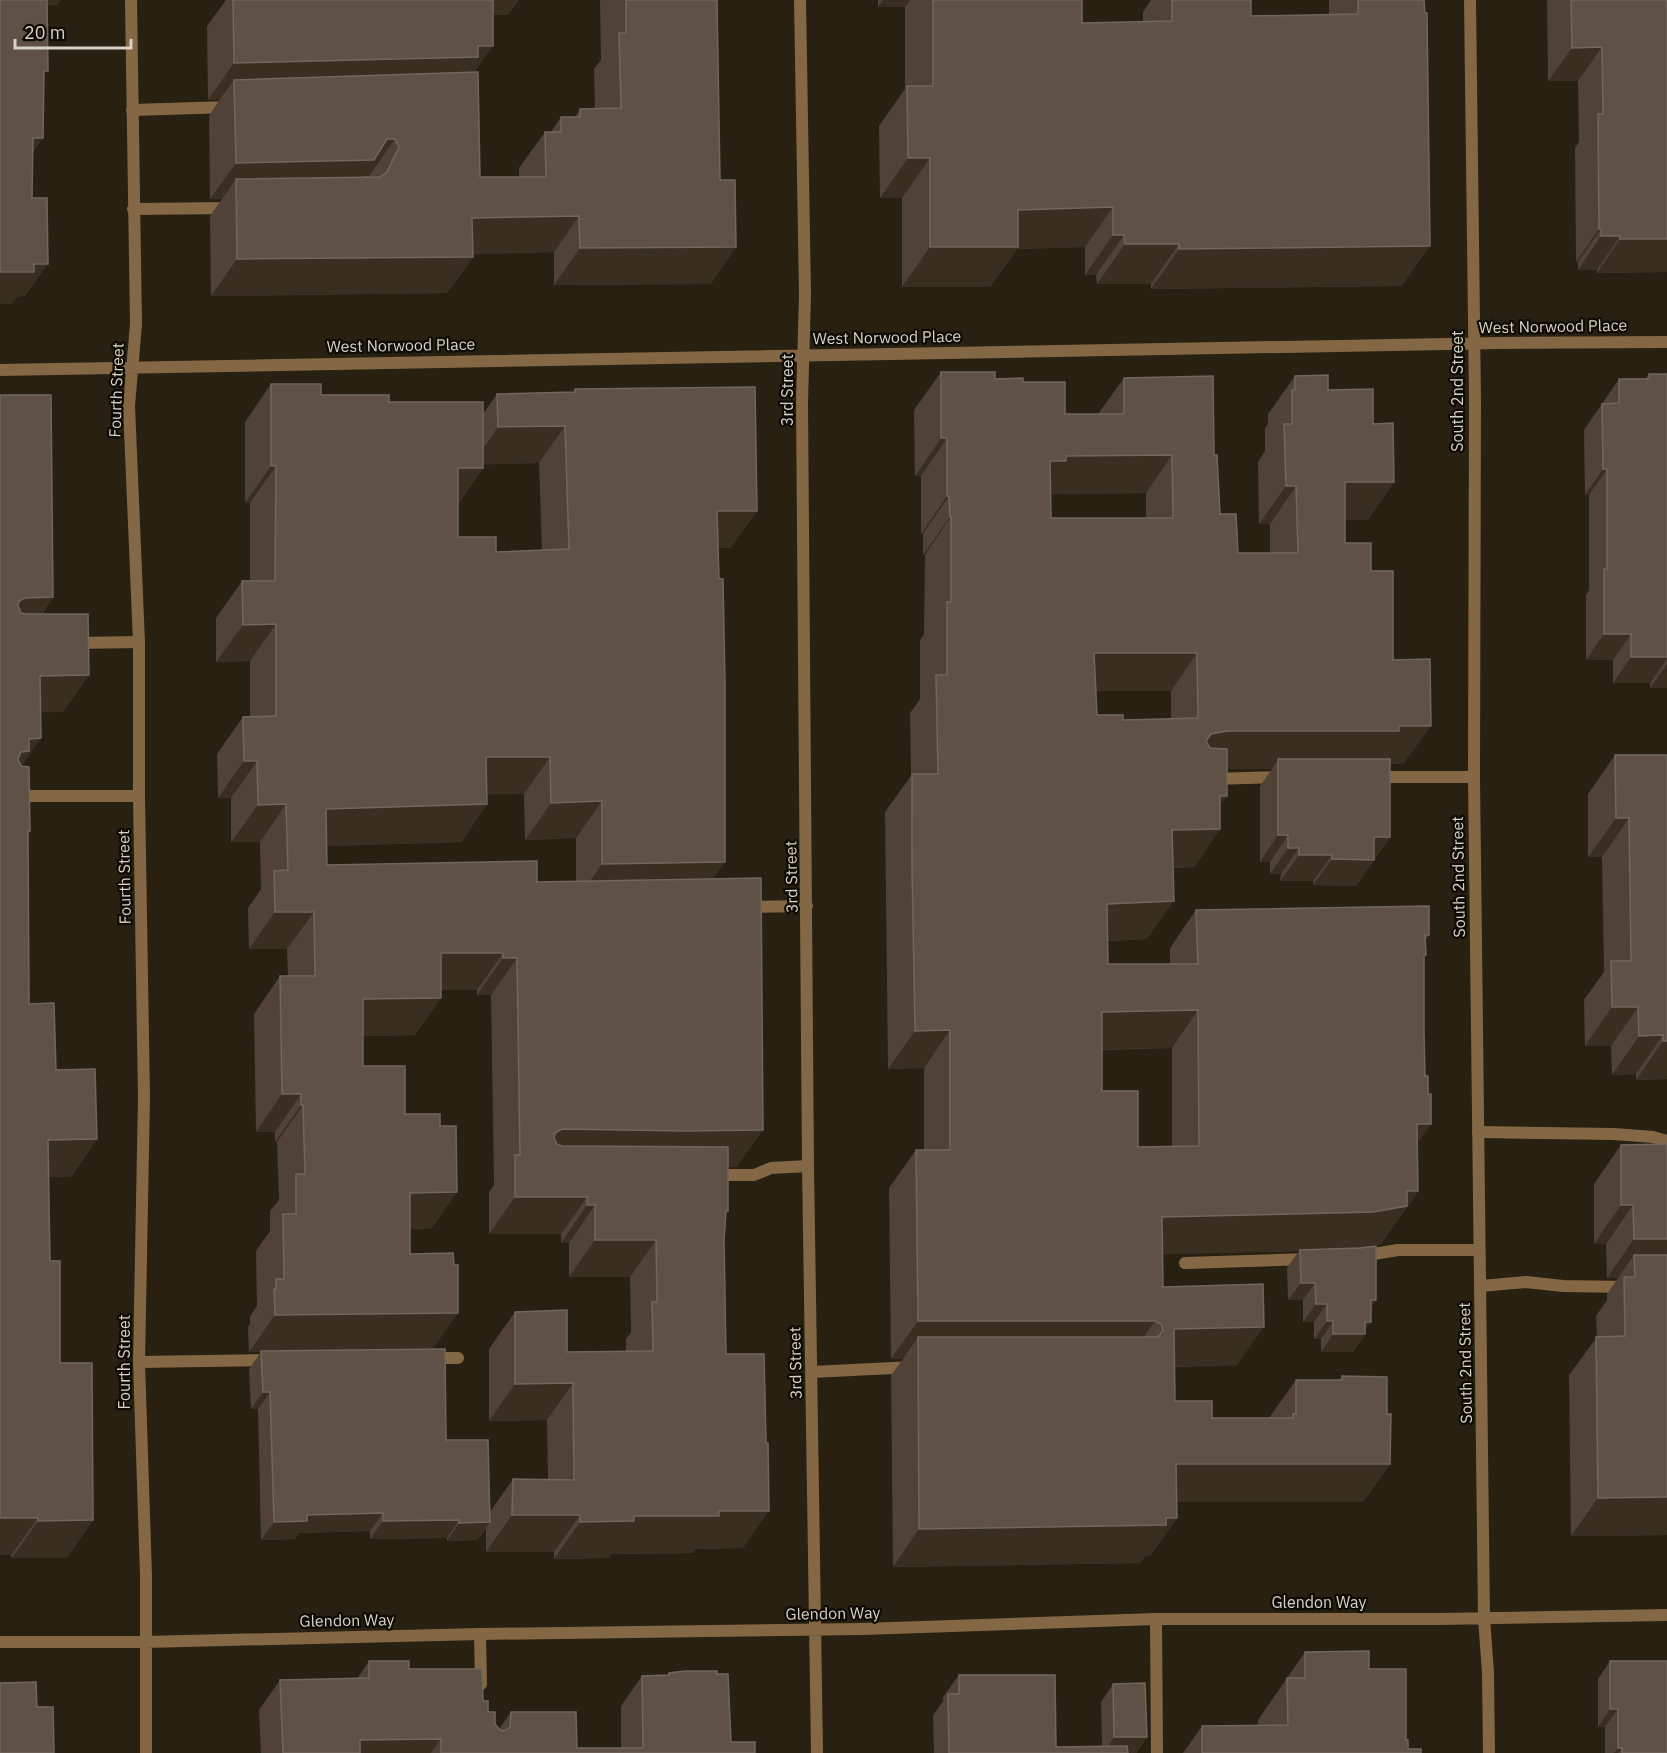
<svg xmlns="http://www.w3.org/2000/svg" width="1667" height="1753" font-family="'IBM Plex Sans',sans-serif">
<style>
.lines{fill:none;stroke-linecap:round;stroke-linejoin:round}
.service{stroke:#846744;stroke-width:12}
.minor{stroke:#846744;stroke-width:12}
.wall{fill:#504236;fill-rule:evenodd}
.shaded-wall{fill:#3a2e21}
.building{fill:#5f5146;stroke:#72665a;stroke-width:1.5;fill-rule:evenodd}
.labels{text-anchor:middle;stroke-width:4.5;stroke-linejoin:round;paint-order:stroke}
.street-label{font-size:16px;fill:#d7d2c8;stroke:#0e0b05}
</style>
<rect width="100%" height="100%" fill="#282011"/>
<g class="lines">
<!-- service -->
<path class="service" d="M132 110 229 107
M133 209 230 208
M74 643 139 642
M1376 777H1474
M1211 779 1280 777
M0 796H139
M746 907 807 906
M1478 1132 1614 1134 1653 1137 1667 1141
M712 1175H754L771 1168 808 1166
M1361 1256 1398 1250H1479
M1185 1263 1308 1259
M1481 1286 1526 1282 1563 1286 1627 1287
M431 1358H458
M139 1362 269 1360
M812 1372 913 1367
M1156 1619 1157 1753
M480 1634 481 1684"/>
<!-- minor -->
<path class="minor" d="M131 0 136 324 129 406 139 642V796L144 1097 139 1362 146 1576V1753
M800 0 805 295 802 402 808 1166 817 1753
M1470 0 1475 400 1474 777 1484 1618 1488 1673 1489 1753
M0 370 1501 343 1667 342
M0 1642H145L480 1634 863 1629 1156 1619H1438L1667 1615"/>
</g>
<!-- wall -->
<path class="wall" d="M226 0H519L508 15H493L475 72 480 177H519V168L545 132H551L561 117H575L580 109H595L594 69 601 60 600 0H717L711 284 554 285V252L473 254V257L447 293 211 296 210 216 222 199H210L209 116 220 99 208 100 207 26Z
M878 0H1082V23L1143 22V12L1151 0H1251V16L1329 15V0H1424L1402 286 1151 289V284H1097L1096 275H1085V247L1017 249 990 287H902V198H880L879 126 905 89V7H878Z
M1547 0H1667V272L1597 273V270H1578V262H1576L1575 148 1579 142 1578 81H1548Z
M941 372 995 379 1023 382 1065 414H1098L1124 378 1214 455 1220 514 1238 553H1270V524H1259L1258 462 1265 451V428L1268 424V414L1295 376 1328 390 1373 424 1394 482 1368 520H1345V543L1371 571 1393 660 1404 763 1390 764V837L1356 886 1313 885V881H1280L1281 874H1270V862H1260V786L1272 769H1227L1220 806V829L1194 867 1173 868 1147 939 1107 941 1108 964H1170V948L1196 910 1429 935 1426 940 1424 957 1417 1143 1418 1191 1381 1244 1353 1249 1376 1300 1371 1307V1322L1365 1329V1334L1353 1352H1321V1339H1314V1322H1303V1300H1288L1287 1268 1299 1251 1162 1254 1163 1287 1237 1365 1175 1367V1401L1212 1418H1269L1296 1380H1339L1342 1376 1387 1414 1390 1464 1363 1502H1176L1177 1518 1150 1556H1145L1140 1563 893 1567 891 1375 903 1359H891L889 1188 916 1150H924V1068L888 1069 885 812 911 776 910 713 920 699V640L924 634 925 555H923V534H921V476H915L914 410ZM1146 493V518H1051V494ZM1096 691H1171V719L1123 720 1097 715ZM1172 1048V1147H1138L1102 1091V1050Z
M1649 374H1667V688H1650V683H1613V660H1586V595L1589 590V495H1585L1584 430 1619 379H1645Z
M271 384 321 395 483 414 497 394 573 392 575 389 731 548H718L713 879 737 1167H728V1211L726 1214 724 1240 726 1354 743 1548 696 1549 693 1553 611 1554 608 1558 554 1559V1552H486V1528L477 1540 447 1541V1538L370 1539V1531L299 1533 295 1539 261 1540 258 1409H251L249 1369 261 1352H249L248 1327 250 1324V1316L257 1306 256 1251 270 1231V1211L279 1200 277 1142H275V1132H256L254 1014 280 976H288L287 949H249L248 908 261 889 260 842H231V798H218L217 754 243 717 250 716V661L216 662V618L242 581H250V503H245V422ZM539 463 542 550 496 552 458 537V504L483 468V464ZM487 794H524L525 840 576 838V881L537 882 327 865 326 846 461 842 487 804ZM441 990H477V995H491L494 1185 489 1192V1234H561V1243H569V1277H630L631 1332 626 1339V1351L567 1352 515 1312 489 1349V1421L547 1420 548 1480 513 1479 490 1512 446 1440 433 1349 410 1254V1229H431L457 1192 440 1126 405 1114 363 1066V1036L415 1035Z
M0 395 53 597 42 614 89 675 63 712H41L22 766 28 834 29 1004 56 1070 97 1139 71 1177H48L50 1261 60 1363 93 1520 67 1558H12L11 1555H0Z
M1615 755H1667V1079L1636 1080V1074L1612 1075 1611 1046H1585L1584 1000 1604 972 1602 857H1588V794Z
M1667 1144V1535L1571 1536 1569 1375 1597 1337 1596 1316 1607 1300V1294L1618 1278H1607L1606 1244H1594V1184L1621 1145Z
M1305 1652 1369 1669 1406 1740 1408 1749 1421 1753H1183L1202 1726 1258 1725V1720Z
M369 1661 409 1669 483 1701 499 1729 511 1712 577 1748H621V1706L642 1676 668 1675 669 1673 717 1674 731 1742 755 1753H261L259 1710 280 1680 357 1679Z
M1610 1661 1667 1753H1605V1727H1598V1679Z
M959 1675 1056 1747 1102 1746 1101 1702 1113 1684 1147 1737 1136 1753H934L933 1716 943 1701V1697Z"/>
<!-- shaded-wall -->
<path class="shaded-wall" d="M28 0H61L57 5 23 6Z
M478 0H519L508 15H467Z
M883 0H910L905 7H878Z
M478 46H493L467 83 234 80 220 99 208 100 234 63Z
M1602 47 1578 81H1548L1572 48Z
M33 138H43L20 171Z
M387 139H395L369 176H364L349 197 236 179 222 199H210L236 163Z
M908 158H930L902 198H880Z
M1113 207 1085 247 1017 249 990 287H902L930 247 1018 210Z
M579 216 554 252 447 255 472 218Z
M1599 229H1601L1578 262H1576Z
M1113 235H1124L1096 275H1085Z
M1601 236H1620L1597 270H1578Z
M1620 239H1667V272L1597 273Z
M1125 244H1179L1151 284H1097Z
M1430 246 1402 286 1151 289 1179 249Z
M736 247 711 284 554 285 580 248Z
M473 257 447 293 211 296 237 259Z
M34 264H48L25 296 17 297 12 304H0V272Z
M565 426 539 463 472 465 498 427Z
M941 438H947L921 476H915Z
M1172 455 1146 493 1042 494 1050 461 1066 456Z
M271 466H276L250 503H245Z
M458 468H483L457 505Z
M1603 469H1607L1589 495H1585Z
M1345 482H1394L1368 520H1319Z
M1286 486H1296L1270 524H1259Z
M947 496H949L923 534H921Z
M717 511H757L731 548H691Z
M950 517H951L925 555H923Z
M53 597 27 635H0L19 601 25 598Z
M276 624 250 661 216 662 243 625Z
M1604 634H1631L1613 660H1586Z
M1094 653H1197L1171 691H1068Z
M1631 657H1667V659L1650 683H1613Z
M1667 664V688H1650Z
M89 675 63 712 14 713 40 676Z
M1431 726 1404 763 1375 764 1278 759 1272 769H1201L1184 772 1211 734 1227 731Z
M41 738 15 776 0 788 29 739Z
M486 757H550L524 794 460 795Z
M244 761H257L231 798H218Z
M1220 796H1227L1204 830 1220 829 1194 867 1145 868 1172 830Z
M602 801 576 838 525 840 551 803Z
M286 804 260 842H231L258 805Z
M487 804 461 842 299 847 326 809Z
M1616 818H1629L1602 857H1588Z
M1278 835H1288L1270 862H1260Z
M1374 837H1390L1356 886 1313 885 1332 859Z
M1288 848H1299L1281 874H1270Z
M1299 855H1332L1313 881H1280Z
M725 862 699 899 576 901 602 864Z
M1174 901 1147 939 1080 942 1107 904Z
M275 912H314L287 949H249Z
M441 953H503L477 990H415Z
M503 958H517L491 995H477Z
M441 998 415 1035 337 1037 363 999Z
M1612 1007H1638L1611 1046H1585Z
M1198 1010 1172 1048 1075 1050 1102 1012Z
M950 1030 924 1068 888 1069 915 1031Z
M1663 1035 1636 1074 1612 1075 1639 1036Z
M1663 1041H1667V1079L1636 1080Z
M282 1094H301L275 1132H256Z
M301 1105H303L277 1142H275Z
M1417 1124H1431L1404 1162Z
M562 1129 763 1130 737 1167 658 1169 536 1167 555 1133Z
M97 1139 71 1177 22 1178 48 1140Z
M1407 1191H1418L1381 1244 1346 1250 1135 1255 1162 1217Z
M457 1192 431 1229 384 1230 410 1193Z
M515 1197H587L561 1234H489Z
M587 1205H595L569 1243H561Z
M1621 1205H1633L1606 1244H1594Z
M1634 1239H1667V1278L1635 1277 1634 1255 1618 1278H1607Z
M595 1240H656L630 1277H569Z
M1301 1283H1315L1303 1300H1288Z
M1371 1300H1376L1364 1318Z
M1316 1304H1327L1314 1322H1303Z
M458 1313 432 1350 249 1352 275 1315Z
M918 1321H1155L1128 1359 918 1337 903 1359H891Z
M1327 1321H1333L1321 1339H1314Z
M1365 1322H1371L1362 1334H1365L1353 1352H1321L1333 1334Z
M1264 1327 1237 1365 1148 1367 1174 1329Z
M573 1383 547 1420 489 1421 515 1384Z
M263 1392H270L258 1409H251Z
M1176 1464H1390L1363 1502H1149Z
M1667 1497V1535L1571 1536 1598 1498Z
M719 1511H769L743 1548 696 1549 693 1553 611 1554 608 1558 554 1559 580 1522 634 1516Z
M383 1513 370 1531 299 1533 295 1539 261 1540 274 1522 307 1515Z
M512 1515H580L554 1552H486Z
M0 1518H38L11 1555H0Z
M1166 1518H1177L1150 1556H1145L1140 1563 893 1567 919 1529Z
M93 1520 67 1558H12L38 1521Z
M459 1520 447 1538 370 1539 383 1521Z
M490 1522 477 1540 447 1541 459 1523Z
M1610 1709H1618L1605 1727H1598Z
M1114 1737H1147L1136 1753H1104Z
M441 1739 431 1753H351L360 1740Z
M1618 1748H1622L1618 1753H1614Z"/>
<!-- building -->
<path class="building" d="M0 0H47L48 71H44L43 138H33L32 198H47L48 264H34V272H0Z
M233 0H493V46H478V57L234 63Z
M626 0H717L720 180H735L736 247 580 248 579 216 472 218 473 257 237 259 236 179 380 177 387 172 399 147 395 139H387L374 160 236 163 234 80 478 72 480 177H546L545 132H561V117H580V109L621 108 619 33H626Z
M933 0H1082V23L1172 21V0H1251V16L1358 14V0H1424L1425 13H1427L1430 246 1179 249V244H1125L1124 235H1113V207L1018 210V247H930V158H908L907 86H933Z
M1571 0H1667V239H1620V236H1601V229H1599L1598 114H1603L1602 47 1572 48Z
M941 372H995V379L1023 378V382H1065V414H1124V378L1213 376 1214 455H1217L1220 514H1236L1238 553H1298L1296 486H1286L1284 424H1292V390H1295V376L1328 375V390L1373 389V424L1393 423 1394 482H1345V543H1371V571H1393V660L1430 659 1431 726H1399V731H1227L1211 734 1206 741 1210 748 1227 749V796H1220V829L1172 830 1174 901 1107 904 1108 964H1198L1196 910 1429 906V935H1425L1426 955H1424V1032L1425 1076H1428V1094H1431V1124H1417L1418 1191H1407V1206L1373 1212 1162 1217 1163 1287 1263 1284 1264 1327 1174 1329 1175 1401H1212V1418H1293V1414H1296V1380H1342V1376L1387 1377V1414H1391L1390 1464H1176L1177 1518H1166V1525L919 1529 918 1337H1155L1159 1336 1163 1330 1161 1324 1155 1321H918L916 1150H950V1030L915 1031 912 867V774H938L936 675H947V602H951V517H950L949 496H947V438H941ZM1172 455 1173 518H1051L1050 461H1066V456ZM1094 653H1197L1198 718 1123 720V715H1097ZM1198 1010 1199 1146 1138 1147V1091H1102V1012Z
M1649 374H1667V657H1631V634H1604V569H1607V469H1603L1602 404 1619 403V379H1649Z
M271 384H321V395H389V402H483V468H458V537H496V552L569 549 565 426 498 427 497 394 575 392V389L755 387 757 511H717L719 579H723L725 685V862L602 864V801L551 803 550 757H486L487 804 326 809 327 865 537 861V882L761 878 763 1130 684 1131 562 1129 555 1133 554 1138 557 1144 562 1146 728 1147V1211H726L724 1240 726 1354H764L766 1443H768L769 1511H719V1516H634V1521L580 1522V1515H512L513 1479 574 1480 573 1383 515 1384V1312L567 1310V1352L653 1351 652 1302H657L656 1240H595V1205H587V1197H515V1155H520L517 958H503V953H441V998L363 999V1066H405V1114H440V1126H456L457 1192 410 1193V1254L453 1253 454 1265H458V1313L275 1315 274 1289H276V1279H284L283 1214H296V1174H305L303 1105H301V1094H282L280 976H315L314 912H275L274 871 288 870 286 804 258 805 257 761H244L243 717 276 716V624L243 625 242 581H275L276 466H271Z
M0 395H51L53 597 25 598 19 601 18 606 21 613 26 614H88L89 675 40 676 41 738 29 739V751L21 752 18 759 21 766 29 767 30 831H28L29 1004 54 1003 56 1070 95 1069 97 1139 48 1140 50 1261H60V1363H92L93 1520 38 1521V1518H0Z
M1615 755H1667V1041H1663V1035L1639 1036 1638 1007H1612L1611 961H1631L1629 818H1616Z
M1278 759H1390V837H1374V860L1332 859V855H1299V848H1288V835H1278Z
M1667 1144V1239H1634L1633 1205H1621V1145Z
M1376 1246V1300H1371V1322H1365V1334H1333V1321H1327V1304H1316L1315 1283H1301L1300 1250 1360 1248Z
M1634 1255H1667V1497L1598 1498 1596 1337 1625 1336 1624 1277H1635Z
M445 1349 446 1440H488L490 1522 459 1523V1520L383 1521V1513L307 1515V1521L274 1522 270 1392H263L261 1351Z
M1369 1651V1669H1406V1740H1408V1749H1421V1753H1202V1726L1288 1725 1287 1678H1305V1652Z
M369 1661H409V1669H482L483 1701H488V1712H495V1724L500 1730 504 1731 510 1727 511 1712H576L577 1748H643L642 1676 669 1675V1673L685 1671H717V1674H728L731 1742H755V1753H441V1739L360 1740V1753H283L280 1680 369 1678Z
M1610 1661H1667V1753H1622V1748H1618V1709H1610Z
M959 1675H1055L1056 1747 1127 1746 1128 1753H949L948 1694H959Z
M36 1682 37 1707H53L54 1753H0V1683Z
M1145 1683 1147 1737H1114L1113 1684Z"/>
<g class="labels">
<!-- street labels -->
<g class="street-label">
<text transform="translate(1553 326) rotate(-1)" y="6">West Norwood Place</text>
<text transform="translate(887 337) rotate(-1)" y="6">West Norwood Place</text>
<text transform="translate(401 345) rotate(-1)" y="6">West Norwood Place</text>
<text transform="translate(116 390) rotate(-88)" y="6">Fourth Street</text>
<text transform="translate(787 390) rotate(-90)" y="6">3rd Street</text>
<text transform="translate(1457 391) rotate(-90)" y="6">South 2nd Street</text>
<text transform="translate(124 877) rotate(-91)" y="6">Fourth Street</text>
<text transform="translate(791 877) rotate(-91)" y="6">3rd Street</text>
<text transform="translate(1458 877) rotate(-91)" y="6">South 2nd Street</text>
<text transform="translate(124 1362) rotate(-90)" y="6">Fourth Street</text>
<text transform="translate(795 1363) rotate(-91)" y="6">3rd Street</text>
<text transform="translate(1465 1363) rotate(-91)" y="6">South 2nd Street</text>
<text x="1319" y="1608">Glendon Way</text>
<text transform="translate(833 1613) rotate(-1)" y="6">Glendon Way</text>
<text transform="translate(347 1620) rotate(-1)" y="6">Glendon Way</text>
</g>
</g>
<!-- scale -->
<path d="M15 39v9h116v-9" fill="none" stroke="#d7d2c8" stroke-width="3"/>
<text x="24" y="39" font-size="18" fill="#d7d2c8" stroke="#0e0b05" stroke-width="4.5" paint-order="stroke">20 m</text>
</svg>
